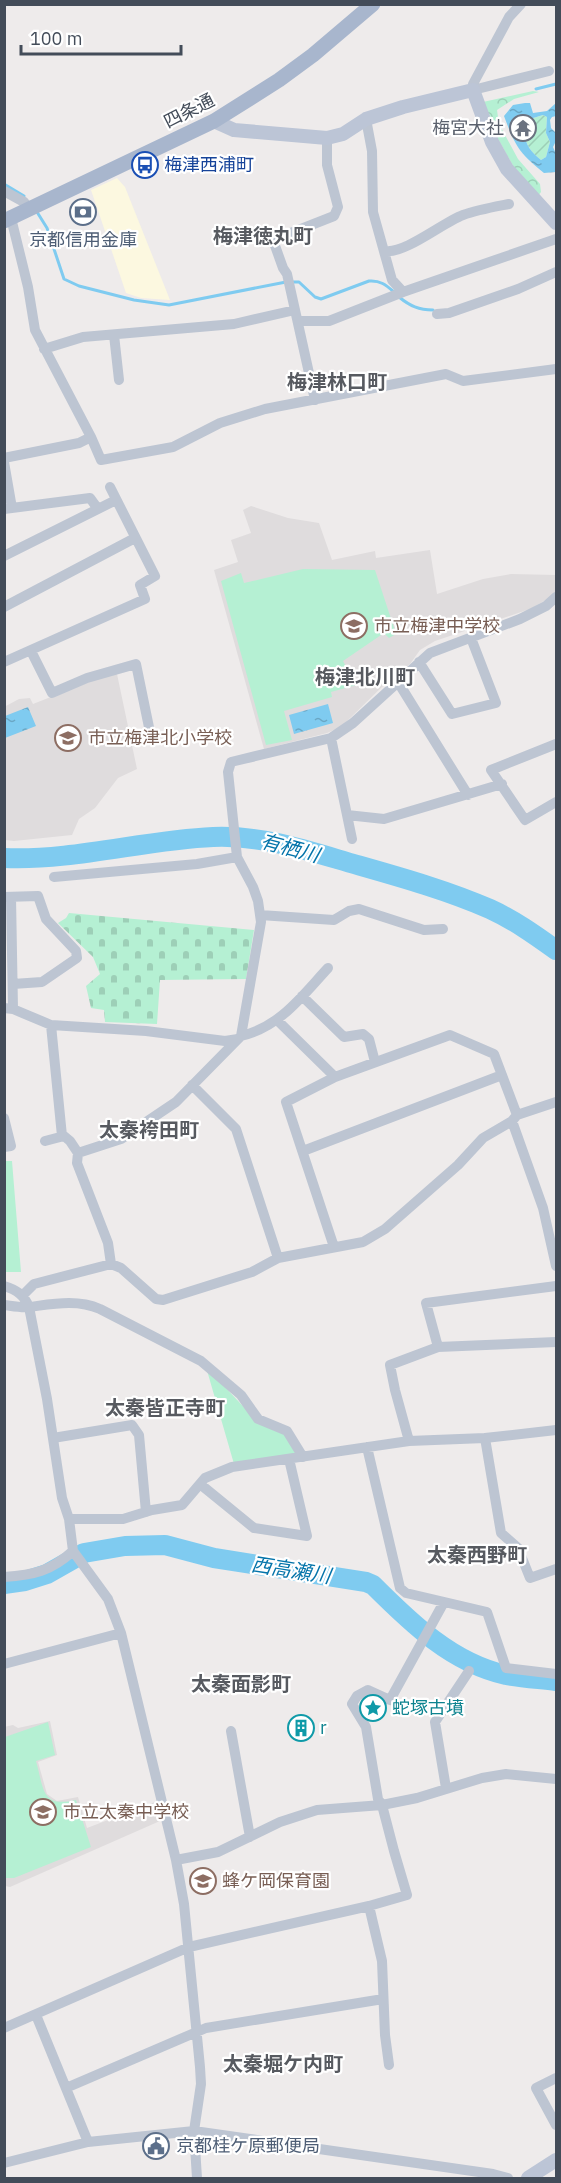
<svg xmlns="http://www.w3.org/2000/svg" width="561" height="2183" font-family="'IBM Plex Sans','Noto Sans JP',sans-serif">
<style>
.commercial{fill:#fcf8e0}
.education{fill:#dfdcdd}
.forest{fill:url(#forest-crowns)}
.cemetery{fill:url(#cemetery-stones)}
.park{fill:#b5f0d3}
.garden{fill:url(#garden-furrows)}
.water{fill:url(#water-ripples);fill-rule:evenodd}
.lines{fill:none;stroke-linecap:round;stroke-linejoin:round}
.stream{stroke:#7fcbf0;stroke-width:3}
.river{stroke:#7fcbf0;stroke-width:20}
.minor{stroke:#bdc5d2;stroke-width:10}
.secondary{stroke:#bcc5d6;stroke-width:14}
.primary{stroke:#a8b6cd;stroke-width:15}
.labels{text-anchor:middle;stroke-width:4.5;stroke-linejoin:round;paint-order:stroke}
.street-label{font-size:18px;fill:#434c59;stroke:#fff}
.worship-label{font-size:18px;fill:#5b616d;stroke:#fff;text-anchor:end}
.transit-label{font-size:18px;fill:#164399;stroke:#fff;text-anchor:start}
.service-label{font-size:18px;fill:#4e5e75;stroke:#fff}
.education-label{font-size:18px;fill:#785e54;stroke:#fff;text-anchor:start}
.culture-label{font-size:18px;fill:#0d838f;stroke:#fff;text-anchor:start}
.neighbourhood-label{font-size:20px;font-weight:bold;fill:#575a60;stroke:#fff}
.water-label{font-size:20px;font-style:italic;fill:#0474aa;stroke:#fff}
</style>
<defs>
<pattern id="forest-crowns" width="20" height="18" patternUnits="userSpaceOnUse" patternTransform="scale(1.5)"><rect width="20" height="18" fill="#b5f0d3"/><path d="M2 6a3 3 0 1 1 6 0M12 15a3 3 0 1 1 6 0" fill="none" stroke="#9dcfb7"/></pattern>
<pattern id="cemetery-stones" width="16" height="16" patternUnits="userSpaceOnUse" patternTransform="scale(1.5)"><rect width="16" height="16" fill="#b5f0d3"/><path d="M2 7V4a2 2 0 0 1 4 0v3zM10 15v-3a2 2 0 0 1 4 0v3z" fill="#9dcfb7"/></pattern>
<pattern id="garden-furrows" width="10" height="10" patternUnits="userSpaceOnUse" patternTransform="scale(1.5)"><rect width="10" height="10" fill="#b5f0d3"/><path d="M-1 1l2-2M0 10L10 0M9 11l2-2" fill="none" stroke="#9dcfb7"/></pattern>
<pattern id="water-ripples" width="26" height="14" patternUnits="userSpaceOnUse" patternTransform="scale(1.5)"><rect width="26" height="14" fill="#7fcbf0"/><path d="M2 4q2-2 4 0t4 0M15 11q2-2 4 0t4 0" fill="none" stroke="#6aa7c5"/></pattern>
</defs>
<rect width="100%" height="100%" fill="#eeebeb"/>
<!-- commercial -->
<path class="commercial" d="M117 178 125 187 170 300 141 298 126 293 91 190Z"/>
<!-- education -->
<path class="education" d="M251 506 288 518 319 523 332 560 375 551 376 558 430 550 437 594 483 579 511 574 556 575V592L546 600 530 609 435 641 420 650 410 664 387 682 341 727 327 733 264 749 214 570 238 562 231 540 251 533 243 510Z
M117 674 137 769 118 778 95 808 79 819 72 835 14 841 5 840 4 707 19 699 30 698 33 704 94 680Z
M50 1721 57 1755 38 1762 47 1794 57 1801 78 1797 87 1828 155 1802 160 1821 10 1887 5 1886 4 1727 13 1725 18 1728Z"/>
<!-- forest -->
<path class="forest" d="M533 91 539 92 514 99 497 110 499 124 518 159 540 184 541 192 538 196 518 175 496 135 483 102Z"/>
<!-- cemetery -->
<path class="cemetery" d="M69 913 254 930 246 979 160 980 157 1024 105 1022 104 1010 91 1008 86 986 100 974 93 957 58 923 66 918Z"/>
<!-- park -->
<path class="park" d="M303 569 375 570 396 634 389 638 384 633 343 661 356 685 331 692 332 697 284 711 292 740 266 745 221 581 241 573 244 583Z
M5 1161H12L21 1272H5Z
M206 1367 256 1420 286 1433 300 1455 234 1464Z
M48 1722 55 1755 36 1761C44 1789 41 1808 76 1800L91 1847 14 1878H5V1737Z"/>
<!-- garden -->
<path class="garden" d="M543 115 547 117 546 133 550 142 546 157 541 160C526 148 520 136 530 119Z"/>
<!-- water -->
<path class="water" d="M525 103H530L533 113 547 111 556 103V116L552 117 550 120 551 128 556 133V141L553 147 556 154V172L544 173C519 153 515 146 504 116L513 105ZM543 115 547 117 546 133 550 142 546 157 541 160C526 148 520 136 530 119Z
M328 704 333 723 294 734 289 715Z
M28 707 36 726 5 738V716Z"/>
<g class="lines">
<!-- stream -->
<path class="stream" d="M536 89 556 84
M4 184 24 196
M37 212 47 228 64 279 79 286 134 300 169 305 286 282
M292 282H299L315 297 321 299 369 281C380 280 386 285 394 292
M399 297C410 306 419 310 433 310"/>
<!-- river -->
<path class="river" d="M4 858C74 861 144 840 213 837 260 835 303 849 347 862 396 876 444 889 490 909 514 920 535 935 556 950
M4 1584 25 1581 47 1574 84 1553 125 1546 165 1545 214 1558 366 1582 373 1585C411 1623 452 1663 506 1675 522 1678 540 1679 556 1681"/>
<!-- minor -->
<path class="minor" d="M521 4 509 17 473 84V90L549 71
M366 119 372 151 373 212 392 280 403 292
M4 191 24 202 30 209
M11 218 28 287 35 330 91 437 101 460 173 447 220 423 265 409 446 374 463 381 556 369
M385 251C405 254 442 223 463 215 477 210 494 207 509 204
M437 314 449 313 518 289 556 272
M298 321H329L403 292 556 239
M114 335 119 380
M44 349 83 337 234 324 295 310
M315 400 287 274 283 268 273 240 334 216 338 207 327 165V138
M4 458 79 443 91 437
M4 462 12 508
M4 509 90 498 98 509
M4 556 116 500
M4 607 135 538
M31 651 52 693 87 678 136 664 151 737
M4 662 145 599 140 585 155 576 110 487
M419 662 452 714 496 703 471 638
M398 682 468 795
M331 738 352 839
M556 744 491 770 525 820 556 802
M347 815 384 819 502 784
M54 877 197 864 237 857
M4 897 38 896 46 919 76 951 77 958 42 982 13 984
M11 897 13 1009
M260 915 334 920 349 911 359 909 424 930 443 929
M302 996 344 1037 363 1034 369 1039 375 1062
M4 1008 13 1009 51 1025 146 1031 225 1041 238 1039
M278 1021 335 1077
M51 1025 62 1136
M241 1036 261 922 258 901 253 887 237 857 228 772 231 762 331 738 353 723 430 653 520 619 546 606 556 597
M192 1085 236 1129 278 1258
M4 1118 11 1146 4 1147
M512 1121 543 1208 556 1266
M45 1141 64 1136 70 1141 78 1153
M303 1151 502 1075
M334 1247 286 1102 335 1077 450 1035 494 1054 517 1115
M111 1264 108 1243 77 1163 78 1153 121 1139 176 1102 241 1036C280 1027 302 996 328 968
M4 1286C17 1290 24 1295 29 1307L47 1399 62 1498 69 1519 73 1551 108 1599 121 1633 176 1860 184 1904 200 2067 201 2084 194 2131 197 2178
M22 1296 34 1284 111 1264 121 1268 156 1299 163 1300 252 1272 278 1258 363 1242 385 1229 458 1165 483 1138 512 1121 517 1115 556 1102
M4 1305C12 1306 21 1308 29 1307 53 1304 77 1299 100 1309L201 1361 241 1395 258 1419 287 1431 303 1457
M438 1347 426 1303 556 1286
M53 1438 132 1425 139 1435 146 1512
M485 1438 501 1533 518 1548 530 1578 556 1569
M409 1441 395 1390 390 1365 438 1347 556 1342
M367 1447 400 1588 406 1593 487 1612 506 1668 556 1674
M200 1484 254 1528 307 1536 289 1459
M69 1519H123L152 1510 182 1505 205 1478 232 1467 409 1441 485 1438 556 1430
M4 1577C34 1575 51 1571 73 1551
M4 1664 121 1633
M231 1731 250 1837
M446 1788 435 1722 469 1671
M176 1860 218 1852 280 1822 317 1810 382 1805 417 1798 482 1778 506 1774 556 1779
M369 1906 382 1961 385 2035 389 2065
M36 2015 88 2142
M4 2028 189 1947 369 1906 407 1895 394 1851 382 1805 378 1799 366 1727 352 1704 357 1696 368 1690 390 1700 444 1602
M556 2078 536 2088 556 2125
M66 2088 206 2028 383 1999
M4 2163 88 2142 194 2131 493 2174 508 2178"/>
<!-- secondary -->
<path class="secondary" d="M214 121 234 130 327 138 343 134 366 119 403 107 473 90 492 142 507 169 556 223
M528 2178 556 2160"/>
<!-- primary -->
<path class="primary" d="M4 221 214 121 279 80 313 55 373 4"/>
</g>
<!-- icons -->
<defs>
<symbol id="temple-ring" viewBox="-11 -11 22 22"><circle r="9.5" fill="#fff" stroke="#6b7280" stroke-width="1.5"/><path d="M0-6L5-2H3V0L6.5 2.5H4V6H1.5V3h-3V6H-4V2.5H-6.5L-3 0V-2H-5Z" fill="#6b7280"/></symbol>
<symbol id="bus-ring" viewBox="-11 -11 22 22"><circle r="9.5" fill="#fff" stroke="#1a4fb4" stroke-width="1.5"/><path d="M-5-6H5V4H4V6H2V4H-2V6H-4V4H-5ZM-3.5-4V0h7V-4ZM-3.5 1.2v1.5H-2V1.2ZM2 1.2v1.5H3.5V1.2Z" fill="#1a4fb4"/></symbol>
<symbol id="bank-ring" viewBox="-11 -11 22 22"><circle r="9.5" fill="#fff" stroke="#5c6f8a" stroke-width="1.5"/><path d="M-6-4H6V4H-6ZM0-2.3a2.3 2.3 0 1 0 0 4.6a2.3 2.3 0 1 0 0-4.6Z" fill="#5c6f8a"/></symbol>
<symbol id="school-ring" viewBox="-11 -11 22 22"><circle r="9.5" fill="#fff" stroke="#8d6e63" stroke-width="1.5"/><path d="M0-5L7-2L0 1L-7-2ZM-4 1L0 2.5L4 1V4Q0 6-4 4Z" fill="#8d6e63"/></symbol>
<symbol id="sight-ring" viewBox="-11 -11 22 22"><circle r="9.5" fill="#fff" stroke="#0f9aa8" stroke-width="1.5"/><path d="M0-6L1.8-2.2L6-1.7L2.9 1.2L3.7 5.4L0 3.3L-3.7 5.4L-2.9 1.2L-6-1.7L-1.8-2.2Z" fill="#0f9aa8"/></symbol>
<symbol id="building-ring" viewBox="-11 -11 22 22"><circle r="9.5" fill="#fff" stroke="#0f9aa8" stroke-width="1.5"/><path d="M-4-6H4V6H1V3H-1V6H-4ZM-2.5-4.3h1.7v1.8h-1.7ZM.8-4.3h1.7v1.8H.8ZM-2.5-1h1.7V.8h-1.7ZM.8-1h1.7V.8H.8Z" fill="#0f9aa8"/></symbol>
<symbol id="civic-ring" viewBox="-11 -11 22 22"><circle r="9.5" fill="#fff" stroke="#5c6f8a" stroke-width="1.5"/><path d="M-.6-6.5H3V-4.5H.6V-3L4-1V1h2V6H-6V1h2V-1L-.6-3ZM-1.2 2.5V6h2.4V2.5Z" fill="#5c6f8a"/></symbol>
</defs>
<g fill-rule="evenodd">
<use href="#temple-ring" x="508" y="113" width="30" height="30"/>
<use href="#bus-ring" x="130" y="150" width="30" height="30"/>
<use href="#bank-ring" x="68" y="197" width="30" height="30"/>
<use href="#school-ring" x="339" y="611" width="30" height="30"/>
<use href="#school-ring" x="53" y="723" width="30" height="30"/>
<use href="#sight-ring" x="358" y="1693" width="30" height="30"/>
<use href="#building-ring" x="286" y="1713" width="30" height="30"/>
<use href="#school-ring" x="28" y="1797" width="30" height="30"/>
<use href="#school-ring" x="188" y="1866" width="30" height="30"/>
<use href="#civic-ring" x="141" y="2131" width="30" height="30"/>
</g>
<g class="labels">
<!-- street labels -->
<g class="street-label">
<text transform="translate(189 111) rotate(-27)" y="6">四条通</text>
</g>
<!-- worship labels -->
<g class="worship-label">
<text x="504" y="134">梅宮大社</text>
</g>
<!-- transit labels -->
<g class="transit-label">
<text x="164" y="171">梅津西浦町</text>
</g>
<!-- service labels -->
<g class="service-label">
<text x="83" y="246">京都信用金庫</text>
<text x="176" y="2152" text-anchor="start">京都桂ケ原郵便局</text>
</g>
<!-- education labels -->
<g class="education-label">
<text x="374" y="632">市立梅津中学校</text>
<text x="88" y="744">市立梅津北小学校</text>
<text x="63" y="1818">市立太秦中学校</text>
<text x="222" y="1887">蜂ケ岡保育園</text>
</g>
<!-- culture labels -->
<g class="culture-label">
<text x="392" y="1714">蛇塚古墳</text>
<text x="320" y="1734">r</text>
</g>
<!-- neighbourhood labels -->
<g class="neighbourhood-label">
<text x="263" y="243">梅津徳丸町</text>
<text x="337" y="389">梅津林口町</text>
<text x="365" y="684">梅津北川町</text>
<text x="149" y="1137">太秦袴田町</text>
<text x="165" y="1415">太秦皆正寺町</text>
<text x="477" y="1562">太秦西野町</text>
<text x="241" y="1691">太秦面影町</text>
<text x="283" y="2071">太秦堀ケ内町</text>
</g>
<!-- water labels -->
<g class="water-label">
<text transform="translate(290 848) rotate(15)" y="7">有栖川</text>
<text transform="translate(291 1570) rotate(9)" y="7">西高瀬川</text>
</g>
</g>
<!-- border -->
<rect width="561" height="2183" fill="none" stroke="#434c59" stroke-width="12"/>
<!-- scale -->
<path d="M21 45v9h160v-9" fill="none" stroke="#434c59" stroke-width="3"/>
<text x="30" y="45" font-size="18" fill="#434c59" stroke="#ffffff" stroke-width="4.5" paint-order="stroke">100 m</text>
</svg>
